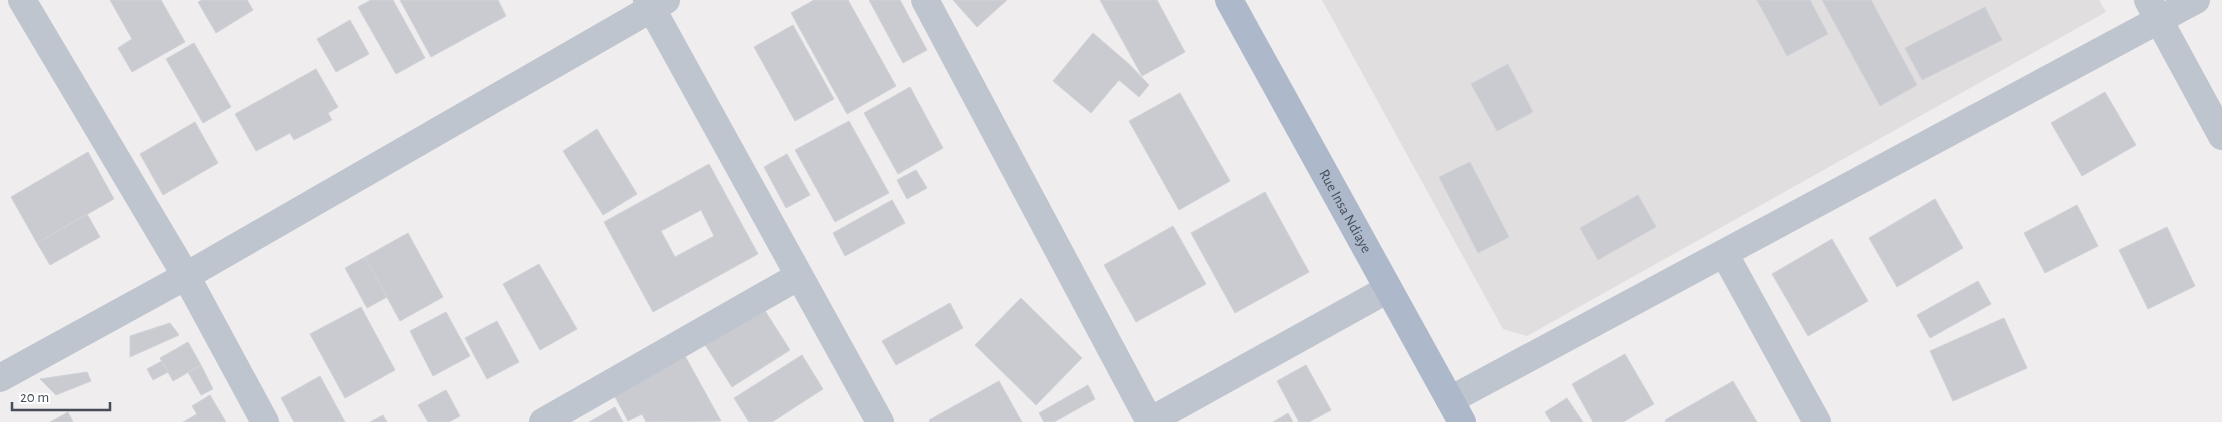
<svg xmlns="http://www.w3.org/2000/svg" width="2222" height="422" font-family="'Alegreya Sans',sans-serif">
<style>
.education{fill:#e0dede}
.building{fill:#cacbd1;stroke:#d1d2d8;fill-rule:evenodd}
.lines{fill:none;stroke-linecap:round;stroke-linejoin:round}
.minor{stroke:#bec5ce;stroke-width:28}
.major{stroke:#adb8cb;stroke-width:28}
.labels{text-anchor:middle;stroke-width:4;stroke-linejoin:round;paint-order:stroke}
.street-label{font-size:15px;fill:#464d59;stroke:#fff}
</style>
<rect width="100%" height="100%" fill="#efeded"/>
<!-- education -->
<path class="education" d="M1322 0H2099L2106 12 1527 336 1503 329Z"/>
<!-- building -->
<path class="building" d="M110 0H161L185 42 132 72 118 48 132 39Z
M202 0H247L253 10 216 33 198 2Z
M371 0H393L425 58 396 74 358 7Z
M400 0H498L506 16 431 57Z
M814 0H848L896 86 847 114 791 13Z
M869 0H900L927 50 903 63Z
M953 0H1007L977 27Z
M1100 0H1157L1185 52 1142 76Z
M1757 0H1810L1828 34 1787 56Z
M1822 0H1871L1917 85 1880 106Z
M1985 7 2002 40 1922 80 1905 48Z
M350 20 369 54 336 72 317 39Z
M793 25 834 99 795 121 754 47Z
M1093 33 1130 65 1149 85 1139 97 1119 80 1091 113 1053 81Z
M194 43 231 107 203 123 166 59Z
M1508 64 1533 112 1497 131 1471 84Z
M316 69 338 107 328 113 332 120 294 140 290 133 256 151 235 114Z
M910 87 943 148 898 174 864 113Z
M2105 92 2136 145 2082 176 2051 123Z
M1180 93 1230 181 1179 210 1129 121Z
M849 121 889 193 835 222 795 150Z
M195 122 218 163 163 195 140 154Z
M597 129 637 194 603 215 563 151Z
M88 152 114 199 37 243 11 197Z
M787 154 810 195 786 208 764 167Z
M1470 162 1509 237 1478 253 1439 177Z
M709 164 758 254 653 312 604 222ZM701 210 714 236 675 257 661 231Z
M916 170 927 188 907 199 897 180Z
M1265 192 1309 272 1235 313 1191 233Z
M1638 195 1656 227 1598 260 1580 228Z
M1935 199 1963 248 1897 287 1869 238Z
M892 200 905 223 845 256 833 233Z
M2077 205 2098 246 2045 273 2024 233Z
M87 214 100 237 50 265 37 243Z
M1173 226 1206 284 1136 322 1104 265Z
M2167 227 2195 286 2148 309 2119 250Z
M408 233 443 297 400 321 365 257Z
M1832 239 1868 301 1808 336 1772 274Z
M365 257 387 297 367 308 345 268Z
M539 264 577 329 540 350 503 284Z
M1978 281 1991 304 1930 338 1917 315Z
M1021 298 1082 358 1036 405 975 345Z
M950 303 963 328 896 365 882 341Z
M762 306 790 350 732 387 704 343Z
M361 307 395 370 345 398 310 334Z
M446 312 470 356 433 376 410 331Z
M2004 318 2027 368 1953 401 1930 351Z
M497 321 519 362 487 379 465 338Z
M170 323 179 335 130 357V336Z
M188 342 201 365 173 381 160 358Z
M1625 354 1654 404 1623 422H1593L1572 384Z
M802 355 823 389 772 422H749L734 398Z
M685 356 721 421 646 422 642 414 628 421 614 395Z
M162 361 168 372 153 380 147 369Z
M201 365 213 389 201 395 188 372Z
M1306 365 1331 410 1309 422H1299L1277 381Z
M87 372 91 381 56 395 40 379Z
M320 376 345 422H294L281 398Z
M999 381 1022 422H930L929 420Z
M1733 381 1757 422H1666L1665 420Z
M1088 385 1095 399 1054 422H1044L1039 413Z
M446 390 460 416 449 422H428L418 405Z
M210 395 226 422H183L197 414 192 406Z
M1567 398 1583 422H1551L1545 412Z
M615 407 623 422H589Z
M68 412 73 422H50Z
M1288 413 1293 422H1273Z
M383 415 387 422H370Z"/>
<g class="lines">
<!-- minor -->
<path class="minor" d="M22 0 186 276 265 422
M647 0 880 422
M925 0 1150 422
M2148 0 2222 136
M1724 253 1817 422
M0 378 186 276 666 0
M1450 400 2196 0
M543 422 799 276
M1148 422 1388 289"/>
<!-- major -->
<path class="major" id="s1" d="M1229 0 1462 422"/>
</g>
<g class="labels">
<!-- street labels -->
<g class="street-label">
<text dy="5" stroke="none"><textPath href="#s1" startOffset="241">Rue Insa Ndiaye</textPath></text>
</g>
</g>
<!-- scale -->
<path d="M12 402v8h98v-8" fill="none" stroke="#464d59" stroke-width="2.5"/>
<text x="20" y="402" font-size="15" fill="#464d59" stroke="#ffffff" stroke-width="4" paint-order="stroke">20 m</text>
</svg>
